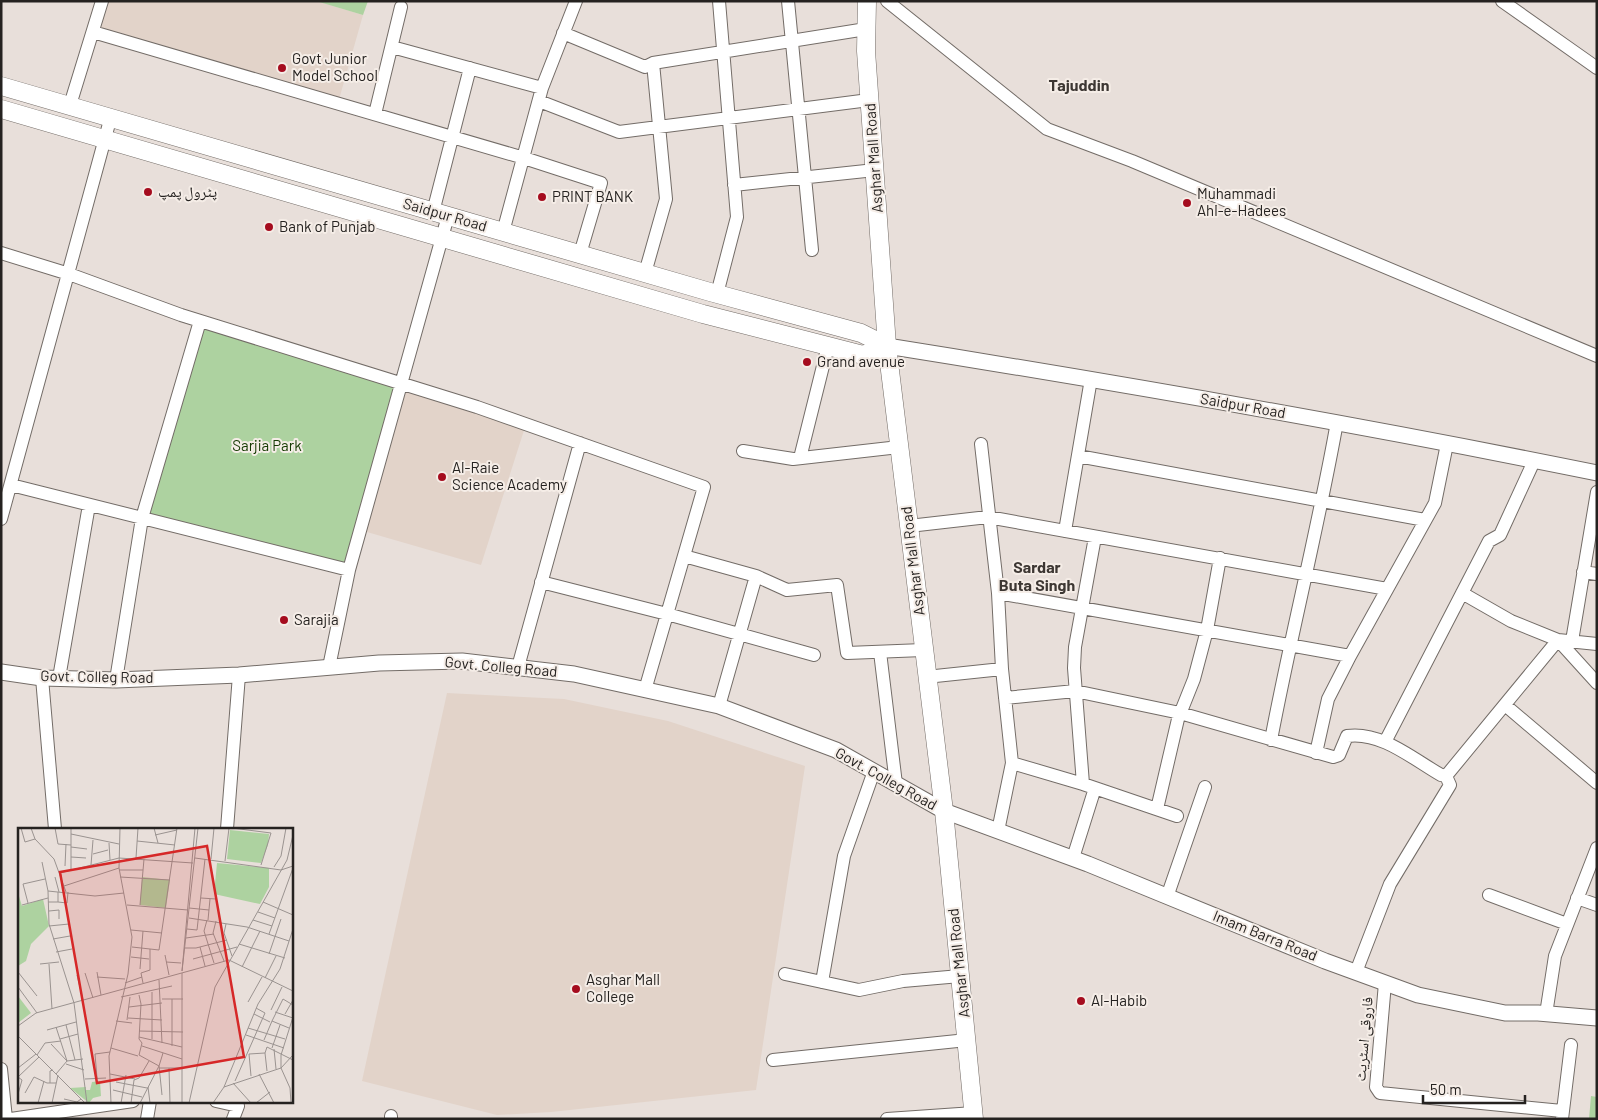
<svg xmlns="http://www.w3.org/2000/svg" width="1598" height="1120" font-family="Barlow,'Noto Naskh Arabic',sans-serif">
<style>
.built{fill:#e2d3c9}
.green{fill:#add2a0}
.lines{fill:none;stroke-linecap:round;stroke-linejoin:round}
.minor-casing{stroke:#736c67;stroke-width:14}
.tertiary-casing{stroke:#736c67;stroke-width:17}
.secondary-casing{stroke:#736c67;stroke-width:19}
.minor{stroke:#fff;stroke-width:12}
.tertiary{stroke:#fff;stroke-width:15}
.secondary{stroke:#fff;stroke-width:18}
.poi-dot{fill:#a50c1e;stroke:#f5ede7;stroke-width:2}
.labels{text-anchor:middle;stroke-width:4;stroke-linejoin:round;paint-order:stroke}
.poi-label{font-size:15px;fill:#252220;stroke:#f5ede7;text-anchor:start}
.street-label{font-size:15px;fill:#252220;stroke:#f5ede7}
.park-label{font-size:15px;fill:#143901;stroke:#f5ede7}
.neighbourhood-label{font-size:16px;font-weight:bold;fill:#3d3733;stroke:#f5ede7}
.inset-road{fill:none;stroke:#9a9390;stroke-width:1}
.view{fill:#d62828;fill-opacity:0.15;stroke:#d62828;stroke-width:2.5}
.inset-edge{fill:none;stroke:#252220;stroke-width:2.5}
</style>
<rect width="100%" height="100%" fill="#e8dfda"/>
<!-- built -->
<path class="built" d="M102 1H317L363 15 338 103 93 32Z
M402 383 526 424 481 565 360 530Z
M447 693 564 699 668 721 805 766 756 1090 551 1112 497 1115 362 1081Z"/>
<!-- green -->
<path class="green" d="M316 1H368L363 15Z
M200 321 402 383 349 570 142 518Z
M1591 1096 1597 1097V1119H1589Z"/>
<g class="lines">
<defs>
<path id="minor" d="M788 1 812 250
M887 1 1047 129 1132 161 1597 356
M1502 1 1597 68
M93 32 524 158 601 183 580 254
M563 33 645 67 653 63 866 29
M392 47 542 88
M539 101 619 132 869 100
M70 105 102 1
M375 114 401 7
M734 185 875 170
M433 212 470 68
M503 232 542 88 576 1
M1 253 69 274 181 315 477 407 704 487 645 690
M645 273 666 199 653 63
M717 294 737 217 719 1
M981 444 998 593 1002 669 1012 763 998 831
M743 451 793 459 899 447
M1078 456 1425 520
M800 458 828 346
M11 485 349 570
M1 519 110 120
M909 526 988 517 1387 589
M1065 531 1091 379
M684 556 756 576 787 590 837 585 847 653 923 650
M1583 572 1597 574
M541 582 667 614 814 655
M998 593 1350 656
M1462 593 1511 621 1558 640 1597 644
M1572 641 1597 492
M880 652 896 784
M329 667 349 570 448 216
M518 667 580 443
M926 677 1002 669
M42 678 55 829
M59 678 89 505
M116 680 142 518 200 321
M1005 698 1075 691 1180 713 1333 757 1339 755 1347 736C1381 731 1413 759 1441 775L1446 776 1558 640 1597 683
M1505 705 1597 783
M719 706 756 576
M1271 740C1291 634 1318 529 1337 422
M1385 742 1489 541 1500 535 1534 461
M1316 753 1328 699 1350 656 1435 503 1447 444
M1012 763 1083 784 1177 816
M1083 784 1074 668 1075 647 1095 537
M1157 809 1178 719 1194 679 1207 630 1220 558
M227 829 239 675
M1073 858 1095 788
M1489 895 1567 924
M1167 897 1205 787
M1577 898 1597 905
M1356 972 1390 884 1450 785 1446 776
M785 974 859 990 903 981 960 976
M822 982 844 856 874 771
M1385 983 1376 1087 1380 1093 1562 1111
M1546 1014 1555 956 1597 848
M773 1060 967 1040
M1 1069 6 1119
M216 1101 238 1106 233 1119
M11 1119 133 1101
M147 1119 150 1101
M391 1119V1116
M887 1119 974 1113
M1562 1119 1571 1045"/>
<path id="tertiary" d="M887 346C1125 384 1361 425 1597 473
M1 672 42 678 116 680 239 675 379 663 462 661 574 674 719 706 836 750 944 811 1088 864 1325 961 1418 995 1505 1013H1538L1597 1018"/>
<path id="secondary" d="M867 1 866 51 887 346 944 811 974 1119
M1 86 710 292 861 333 887 346
M1 109 703 314 863 355 887 346"/>
</defs>
<!-- minor casing -->
<use href="#minor" class="minor-casing"/>
<!-- tertiary casing -->
<use href="#tertiary" class="tertiary-casing"/>
<!-- secondary casing -->
<use href="#secondary" class="secondary-casing"/>
<!-- minor -->
<use href="#minor" class="minor"/>
<!-- tertiary -->
<use href="#tertiary" class="tertiary"/>
<!-- secondary -->
<use href="#secondary" class="secondary"/>
</g>
<!-- markers -->
<g class="poi-dot">
<circle cx="282" cy="68" r="5"/>
<circle cx="148" cy="192" r="5"/>
<circle cx="542" cy="197" r="5"/>
<circle cx="1187" cy="203" r="5"/>
<circle cx="269" cy="227" r="5"/>
<circle cx="807" cy="362" r="5"/>
<circle cx="442" cy="477" r="5"/>
<circle cx="284" cy="620" r="5"/>
<circle cx="576" cy="989" r="5"/>
<circle cx="1081" cy="1001" r="5"/>
</g>
<g class="labels">
<!-- poi labels -->
<g class="poi-label">
<text x="292" y="64">Govt Junior<tspan x="292" dy="17">Model School</tspan></text>
<text x="158" y="197">پٹرول پمپ</text>
<text x="1197" y="199">Muhammadi<tspan x="1197" dy="17">Ahl-e-Hadees</tspan></text>
<text x="552" y="202">PRINT BANK</text>
<text x="279" y="232">Bank of Punjab</text>
<text x="817" y="367">Grand avenue</text>
<text x="452" y="473">Al-Raie<tspan x="452" dy="17">Science Academy</tspan></text>
<text x="294" y="625">Sarajia</text>
<text x="586" y="985">Asghar Mall<tspan x="586" dy="17">College</tspan></text>
<text x="1091" y="1006">Al-Habib</text>
</g>
<!-- street labels -->
<g class="street-label">
<text transform="translate(874 158) rotate(-94)" y="5">Asghar Mall Road</text>
<text transform="translate(445 215) rotate(16)" y="5">Saidpur Road</text>
<text transform="translate(1243 406) rotate(10)" y="5">Saidpur Road</text>
<text transform="translate(913 561) rotate(-97)" y="5">Asghar Mall Road</text>
<text transform="translate(501 667) rotate(5)" y="5">Govt. Colleg Road</text>
<text transform="translate(97 677) rotate(1)" y="5">Govt. Colleg Road</text>
<text transform="translate(886 779) rotate(29)" y="5">Govt. Colleg Road</text>
<text transform="translate(1265 936) rotate(22)" y="5">Imam Barra Road</text>
<text transform="translate(959 963) rotate(-96)" y="5">Asghar Mall Road</text>
<text transform="translate(1364 1039) rotate(-85)" y="5">فاروقی اسٹریٹ</text>
</g>
<!-- park labels -->
<g class="park-label">
<text x="267" y="451">Sarjia Park</text>
</g>
<!-- neighbourhood labels -->
<g class="neighbourhood-label">
<text x="1079" y="91">Tajuddin</text>
<text x="1037" y="573">Sardar<tspan x="1037" dy="18">Buta Singh</tspan></text>
</g>
</g>
<!-- overview -->
<g transform="translate(18 828)">
<rect width="275" height="275" fill="#e8dfda"/>
<path d="M212 2 251 6 250 17 243 35 209 31ZM199 35 251 40V59L242 76 196 66ZM124 49 152 52 148 80 122 77ZM0 65 4 78 25 71 31 98 13 116 8 133 0 138ZM0 168 13 185 0 195ZM82 253 83 268 75 270 71 275 52 260 68 259V262H72L74 254Z" fill="#add2a0"/>
<path class="inset-road" d="M3 0 7 14 17 11M13 0 17 11 36 31 48 64M37 0 40 16 53 17M53 0V42M136 0 140 15M214 0 253 5 243 37M53 6 101 16M137 7 159 2M119 13 157 17M91 15 92 32M53 19 69 21M75 26 90 22M53 29 68 30M118 30 120 0M177 30 263 42 275 38M193 31 196 0M207 33 211 0M24 34 30 63 31 96 56 175 69 275M73 37 75 12M47 38 48 16M256 39 263 28 268 0M101 42H125M42 45 101 30 175 35M37 49 41 64M102 49 152 52M46 58 101 40M30 63 77 68 106 65M183 70 198 71M30 74H40V64M40 74 49 75 50 64M245 74 275 87M10 75 5 56 27 51M4 77 30 70M109 77 170 82M122 77 126 31M171 80 191 82M31 83 41 82V91M240 84 257 90M171 90 229 99 271 113M189 92 186 103 196 135M190 92 192 71M235 92 254 98M198 93 195 105 206 133M208 96 206 105 214 128M31 98 51 96M169 101 179 102 187 31M113 102 144 105M251 106 275 40M168 110 196 106M35 111 52 108M221 116 267 130M114 119 141 122 159 0M182 119 187 138M167 120H178L209 112M38 124 54 121M251 126 263 91M147 127 151 147M113 129 131 131M175 131 219 119M148 134 163 135M22 136 41 134M31 136 34 181M224 139 242 103M122 141 125 103M164 143 177 0M164 143 180 0M0 144 19 168M79 144 83 167M67 145 75 170M59 147 65 172M79 149 107 151M247 150 258 128M141 152 144 215M107 155 124 149M125 155 123 145 132 142V121M0 159 19 185M121 167 123 176 121 211 124 215 121 227 141 238 122 275M103 169 154 158M144 171H165M230 174 244 149M111 179 144 175M253 182 264 159M257 184 275 190M236 186 252 194M267 186 275 172M110 190 144 192M109 192 112 169M98 193 114 195M254 193 265 171 275 177M48 197 57 232M0 198 18 185 211 132 275 163M230 200 267 211M29 202 58 194M121 203 165 204M228 207 266 220M0 208 67 275M121 209 164 219M42 211 60 206M134 211V164M246 212 254 193 271 200M33 216 49 233 65 231M124 218 164 231M154 218V171M93 220 120 228M254 220 262 197M256 221 258 241M247 225 249 243M19 227 27 215 43 213M48 236 66 242M0 240 18 226M141 240H164M151 240 152 275M38 246 49 233 38 199M92 246 117 251M241 246 256 275M233 248 231 226 247 225 249 219 275 232M0 249 21 229M0 249 4 252 0 266M79 250 77 226 92 224M67 251 88 250M217 253 247 185 238 180M98 254 129 260M32 255V243L35 242M215 255 233 275M130 259 132 275M206 259 263 240 275 227M95 262 124 269M7 265 16 249 29 255H38M144 267 141 238 145 225M46 271 59 274 63 271M20 275 26 253M34 275 40 247M93 275 91 228 110 146 114 109 101 40 102 0M103 275 108 247M113 275 116 252 121 250 131 233M164 275V145M171 275 197 159 269 32 275 7M195 275 206 259 240 176 262 141 275 101M238 275 252 264M273 275 272 260 263 240V227L275 189"/>
<path class="view" d="M189 18 226 229 79 255 42 44Z"/>
<rect width="275" height="275" class="inset-edge"/>
</g>
<!-- border -->
<rect width="1598" height="1120" fill="none" stroke="#252220" stroke-width="5"/>
<!-- scale -->
<path d="M1423 1095v8h102v-8" fill="none" stroke="#252220" stroke-width="2.5"/>
<text x="1430" y="1095" font-size="15" fill="#252220" stroke="#f5ede7" stroke-width="4" paint-order="stroke">50 m</text>
</svg>
